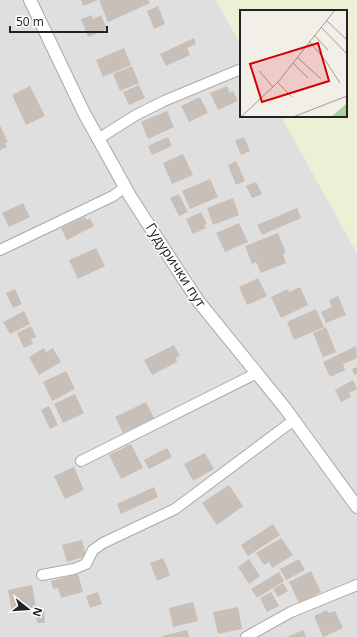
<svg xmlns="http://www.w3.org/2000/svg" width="357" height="637" font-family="'Open Sans',sans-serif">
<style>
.residential{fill:#e0dfdf}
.farmland{fill:#eef0d5}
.building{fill:#c7bfb8}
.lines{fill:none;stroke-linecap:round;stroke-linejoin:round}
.minor-casing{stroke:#a9a9a9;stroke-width:12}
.tertiary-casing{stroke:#a9a9a9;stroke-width:14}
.minor{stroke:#fff;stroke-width:10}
.tertiary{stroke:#fff;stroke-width:12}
.labels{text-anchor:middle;stroke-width:3;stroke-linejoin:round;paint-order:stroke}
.street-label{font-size:14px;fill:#222;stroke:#fff}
.inset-road{fill:none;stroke:#9f9d99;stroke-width:1}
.view{fill:#d40000;fill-opacity:0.15;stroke:#d40000;stroke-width:2}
.inset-edge{fill:none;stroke:#222;stroke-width:2}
</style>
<rect width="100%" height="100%" fill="#f2efe9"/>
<!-- residential -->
<path class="residential" d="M0 0H216L241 45V116H281L357 253V637H0Z"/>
<!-- farmland -->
<path class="farmland" d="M216 0H357V253L281 116H346V11H241V45Z"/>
<!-- building -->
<path class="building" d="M81 0H98L83 6Z
M99 0H148L150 3 108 22Z
M158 6 165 24 154 29 147 11Z
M92 15 93 19 101 15 107 29 88 37 81 19Z
M194 38 196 44 187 48 190 55 166 66 160 54Z
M124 48 131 65 103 77 96 60Z
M132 66 139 83 120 91 113 74Z
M139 85 145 98 129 105 123 92Z
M30 86 45 116 26 125 12 95Z
M227 86 230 93 233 91 238 101 218 110 210 93Z
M200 97 208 113 189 122 181 106Z
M167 111 174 127 148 139 141 122Z
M0 125 8 142 5 143 7 147 0 150Z
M168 137 172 146 152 155 148 146Z
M244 137 250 151 241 155 235 141Z
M183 154 193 175 172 184 163 163Z
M236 161 245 181 236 185 228 165Z
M210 179 218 197 190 209 182 191Z
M256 182 262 194 252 198 246 186Z
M179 194 188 212 179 216 170 198Z
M233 198 239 215 213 225 207 208Z
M23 203 30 217 9 227 2 213Z
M297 208 301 218 262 235 257 225Z
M201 212 207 224 204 225 206 228 193 234 186 219Z
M85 217 87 220 90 218 94 226 67 240 61 228Z
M239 223 248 242 225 252 216 233Z
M278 233 286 253 283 254 286 263 261 273 256 262 252 264 245 246Z
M96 248 105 266 78 279 69 260Z
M258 278 267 296 247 305 239 287Z
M300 287 308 305 281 318 271 297 288 289 289 292Z
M15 289 22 304 13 308 6 293Z
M338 296 346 315 326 323 321 312 332 307 329 300Z
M316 309 324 327 294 340 287 322Z
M24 311 30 324 10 334 3 322Z
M31 326 36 337 31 339 33 344 24 348 17 333Z
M326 327 336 352 323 357 313 333Z
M174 345 180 356 176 358 177 362 152 375 144 360Z
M356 346 357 358 343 364 345 370 330 377 323 362Z
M44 348 46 352 53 348 61 362 39 375 29 357Z
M357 367V374L354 375 352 369Z
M66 371 75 389 52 401 43 382Z
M353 380 357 389 349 393 351 397 341 402 335 390Z
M75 394 84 413 63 423 54 404Z
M146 402 154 418 123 433 115 417Z
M49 406 58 425 50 429 41 410Z
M131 444 143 468 121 479 109 455Z
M167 448 172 457 149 469 144 460Z
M205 453 214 469 193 481 184 464Z
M74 467 84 490 65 499 54 476Z
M229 485 243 506 217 525 202 503Z
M154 487 158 497 121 514 117 504Z
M273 524 280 535 248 556 241 545Z
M281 538 293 555 272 568 269 562 264 565 256 553Z
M82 540 86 556 67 562 62 545Z
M163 558 170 575 157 581 150 563Z
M249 559 260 576 249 584 238 567Z
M299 559 305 570 286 580 280 569Z
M311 571 321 592 299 603 289 582Z
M279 572 284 581 257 598 251 589Z
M78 574 83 592 61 598 58 588 53 589 51 581Z
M283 583 288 591 278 597 273 589Z
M32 585 36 607 12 612 8 590Z
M98 592 102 604 90 608 86 596Z
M271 592 279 606 267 612 260 598Z
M193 602 198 621 173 627 169 608Z
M238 607 242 629 218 634 213 612Z
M44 609 45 623H37L36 610Z
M327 610 328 613 335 611 343 628 323 637 314 616Z
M187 630 189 637H162V636Z
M303 630 306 637H287Z"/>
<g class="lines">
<defs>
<path id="minor" d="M98 139 136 115 164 101 241 69
M0 250 113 196 125 187
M81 461 257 373
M42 575 74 569 86 564 93 550 103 543 175 509 294 420
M246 637 291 612 357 585"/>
<path id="tertiary" d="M30 0 84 113 130 196 179 272 199 302 285 408 357 507"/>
</defs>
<!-- minor casing -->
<use href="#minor" class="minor-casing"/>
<!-- tertiary casing -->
<use href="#tertiary" class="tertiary-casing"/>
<!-- minor -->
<use href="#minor" class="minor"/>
<!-- tertiary -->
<use href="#tertiary" class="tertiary"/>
</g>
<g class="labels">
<!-- street labels -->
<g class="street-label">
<text transform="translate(176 265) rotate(57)" y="5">Гудурички пут</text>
</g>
</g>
<!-- overview -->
<g transform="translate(240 10)">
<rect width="107" height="107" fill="#f2efe9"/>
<path d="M107 93V107H91Z" fill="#add19e"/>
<path class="inset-road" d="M86 10 107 30M81 17 107 44M74 25 88 40M69 31 85 50 100 73M57 47 81 69M53 53 68 68M19 61 33 77M38 73 52 87M1 107 38 72 95 0M53 107 107 86"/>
<path class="view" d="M78 33 89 71 22 92 10 54Z"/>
<rect width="107" height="107" class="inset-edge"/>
</g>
<!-- north arrow -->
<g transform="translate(28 609) rotate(107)" stroke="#ffffff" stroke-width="3" paint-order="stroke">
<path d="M0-3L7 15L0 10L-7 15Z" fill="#222222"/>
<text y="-6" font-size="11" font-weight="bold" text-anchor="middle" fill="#222222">N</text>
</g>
<!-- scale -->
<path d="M10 26v6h97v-6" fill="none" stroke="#222222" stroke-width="2"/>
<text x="16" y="26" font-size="12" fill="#222222" stroke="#ffffff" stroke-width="3" paint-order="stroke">50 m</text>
</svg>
